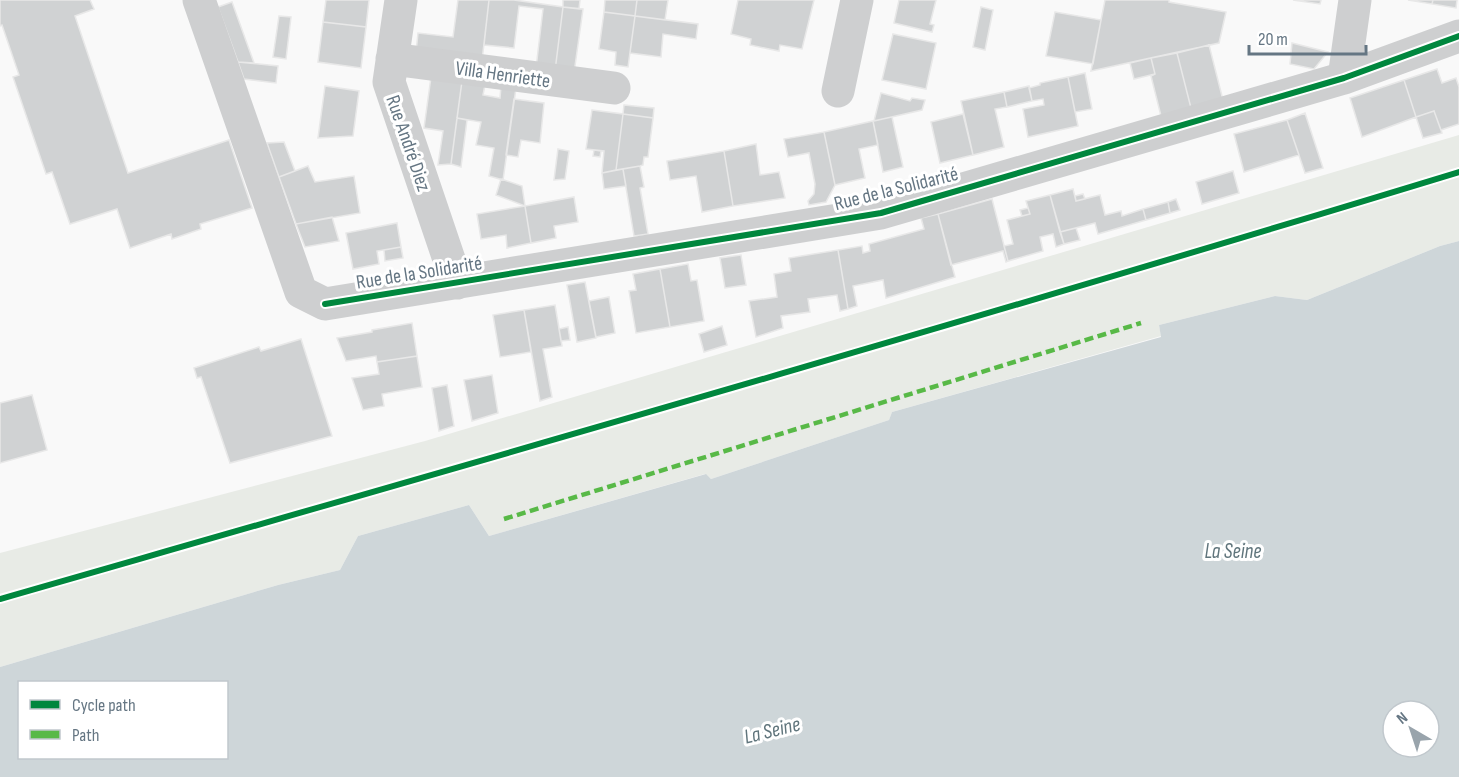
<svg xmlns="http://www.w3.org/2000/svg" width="1459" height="777" font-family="'Sofia Sans Condensed',sans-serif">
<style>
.green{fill:#e8ebe6}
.water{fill:#ced6d9;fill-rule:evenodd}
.building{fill:#d0d2d3;stroke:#e8e8e8;stroke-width:1.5}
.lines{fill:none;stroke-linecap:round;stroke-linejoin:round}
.minor{stroke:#cecfd0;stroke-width:33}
.quiet{stroke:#58b947;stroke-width:4.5;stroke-dasharray:9 4.5;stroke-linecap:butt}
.cycleway-casing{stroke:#fff;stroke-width:10}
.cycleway{stroke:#00873e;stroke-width:6}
.labels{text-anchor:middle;stroke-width:6;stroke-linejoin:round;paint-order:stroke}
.street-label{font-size:20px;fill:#657683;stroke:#fff}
.water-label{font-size:21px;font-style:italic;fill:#60757c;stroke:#fff}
</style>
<rect width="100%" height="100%" fill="#f9f9f9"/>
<!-- green -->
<path class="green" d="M1459 135V241L1440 246 1307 300 1275 296 1159 325 1161 336 892 412 889 420 711 479 705 474 489 536 469 505 358 536 340 570 278 585 0 667V553L425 441Z"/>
<!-- water -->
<path class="water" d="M1459 241V777H0V667L278 585 340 570 358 536 469 505 489 536 706 474 711 479 889 420 892 412 1161 337 1159 325 1275 296 1307 300 1440 246ZM20 682H226V758H20ZM1393 711H1429V747H1393Z"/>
<!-- building -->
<path class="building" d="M0 0H90L94 9 75 16 128 173 229 140 252 208 200 224 201 229 172 239 171 234 130 248 117 209 70 224 52 172 46 174 13 77 19 75 2 25 0 26Z
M326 0H369L366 27 323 22Z
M458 0H489L482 61 416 52 418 33 453 37Z
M489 0H514L563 7 555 71 536 68 543 9 519 6 514 48 484 45Z
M563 0H580L579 9 563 7Z
M605 0H637L635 16 604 12Z
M637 0H668L665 20 635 16Z
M738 0H814L802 49 780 45 779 51 750 45 751 39 731 34Z
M899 0H936L930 24 934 25 932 32 894 23Z
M1105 0H1169V2L1226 12 1219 43 1091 71Z
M1293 0H1321L1320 4Z
M1408 0H1433L1432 4Z
M1433 0H1457L1456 8 1432 4Z
M232 2 254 63 238 62 218 7Z
M563 7 583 9 574 73 555 71Z
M981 7 993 10 985 50 973 47Z
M604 12 635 16 628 67 615 65 616 52 599 49Z
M1055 12 1101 20 1093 64 1046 56Z
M279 16 291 17 286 59 273 57Z
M635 16 698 24 696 39 663 34 661 57 630 53Z
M323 22 366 27 361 68 318 62Z
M893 34 936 43 926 89 882 80Z
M1292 43 1328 52 1314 69 1290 64Z
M1209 45 1223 100 1191 108 1177 53Z
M1177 53 1191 108 1161 116 1151 76 1155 74 1151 58Z
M1151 58 1155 74 1134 79 1130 63Z
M238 62 278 66 276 83 244 79Z
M1437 69 1442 83 1456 78 1459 87V124L1441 130 1434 111 1416 117 1404 80Z
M1085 73 1092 109 1075 112 1068 77Z
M431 77 462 81 451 164 438 165 443 131 424 128Z
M1068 77 1078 126 1028 137 1023 109 1044 105 1043 99 1032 101 1029 88 1040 85V83Z
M1404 80 1416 117 1362 137 1350 98Z
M462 81 485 85 483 95 500 98 501 86 516 88 503 180 489 176 494 148 476 145 481 122 457 118Z
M325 86 359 91 353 136 318 138Z
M1029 86 1032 101 1007 107 1004 92Z
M1004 92 1007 107 995 109 1004 147 973 155 961 101Z
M881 93 910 101 912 98 925 100 922 110 874 121Z
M514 99 544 103 540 143 521 140 518 157 506 155Z
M624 105 654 108 653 118 623 114Z
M592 110 623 114 616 170 602 173 604 151 586 149Z
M1434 111 1442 133 1423 138 1416 117Z
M1305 113 1323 168 1305 173 1287 120Z
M623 114 653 118 648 157H644L643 165 640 166 616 170Z
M963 114 973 155 940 163 931 122Z
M892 117 903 167 883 172 873 121Z
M457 118 467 120 461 167 451 164Z
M1287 120 1299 155 1244 172 1234 134Z
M873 121 878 145 859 149 865 178 835 185 824 132Z
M824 132 835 185 826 202 809 205 808 201 814 194 815 184 809 153 788 157 784 139Z
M284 142 295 171 279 177 267 143Z
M756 144 760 175 779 172 785 198 733 206 724 151Z
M558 149 569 151 565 179 554 180Z
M594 150 601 151 600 157 593 156Z
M724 151 733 206 702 212 696 176 670 180 667 161Z
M308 166 315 182 354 176 360 213 296 224 279 177Z
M640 166 644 187 640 188 648 234 634 236 623 169Z
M623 169 626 186 604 189 602 173Z
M1233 171 1239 193 1202 204 1196 182Z
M501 179 522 186 525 206 496 195Z
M1073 189 1076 201 1100 195 1105 215 1121 211 1122 216 1143 209 1146 220 1098 234 1095 223 1060 232 1050 195Z
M1083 194 1085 199 1076 201 1075 196Z
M1050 195 1064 244 1056 247 1053 234 1040 237 1043 251 1008 261 1004 246 1013 244 1007 220 1030 214 1026 201Z
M574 197 578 222 554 226 556 238 531 243 525 206Z
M992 199 1008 261 1006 262 1003 251 951 265 938 214Z
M1176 199 1180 210 1170 213 1168 202Z
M1168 202 1170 213 1146 220 1143 209Z
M525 206 531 243 507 248 506 235 481 239 477 214Z
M1028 208 1030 214 1022 216 1020 210Z
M938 214 955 277 886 298 883 280 853 286 857 306 848 309 838 250 862 246 863 253 870 251 869 244 924 229 921 218Z
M332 217 339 241 305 247 296 224Z
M397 223 401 247 377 251 379 264 353 269 346 233Z
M1076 228 1080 240 1064 244 1060 232Z
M401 247 403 258 385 261 384 250Z
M838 250 848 309 840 311 837 295 808 299 810 312 781 316 783 328 756 337 749 301 777 297 774 274 791 271 789 258Z
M741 255 746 285 725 288 720 258Z
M688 264 691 281 697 280 704 321 670 327 660 269Z
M660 269 670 327 636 333 629 291 636 290 633 274Z
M585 282 596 338 577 342 567 285Z
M609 297 615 333 596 337 589 301Z
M555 305 562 346 543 349 552 397 540 401 524 310Z
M524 310 531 352 500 357 493 315Z
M412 323 417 356 377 362 376 356 346 361 337 338 372 332V330Z
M722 326 727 345 704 352 699 334Z
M568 327 570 340 561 341 559 329Z
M301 339 332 436 230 463 201 377 197 378 194 368 259 347 261 351Z
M417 356 422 387 382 394 384 406 363 410 352 378 379 374 377 362Z
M492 375 498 413 472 421 464 380Z
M447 385 454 426 439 431 432 388Z
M32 395 47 450 0 463V403Z"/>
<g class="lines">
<!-- minor -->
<path class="minor" d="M199 0 301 292 325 304 881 213 1344 78 1459 36
M401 0 389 82 457 283
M392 59 614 88
M1344 78 1355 0
M838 91 857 0"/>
<!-- quiet -->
<path class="quiet" d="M504 519 1141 323"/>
<defs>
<path id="cycleway" d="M325 304 881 213 1344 78 1459 36
M0 599C487 459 974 320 1459 172"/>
</defs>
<!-- cycleway casing -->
<use href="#cycleway" class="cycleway-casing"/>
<!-- cycleway -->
<use href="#cycleway" class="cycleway"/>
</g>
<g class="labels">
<!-- street labels -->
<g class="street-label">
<text transform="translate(503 74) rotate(8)" y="7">Villa Henriette</text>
<text transform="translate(409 143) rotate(71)" y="7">Rue André Diez</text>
<text transform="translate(896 188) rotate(-14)" y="7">Rue de la Solidarité</text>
<text transform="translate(419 272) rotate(-9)" y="7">Rue de la Solidarité</text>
</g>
<!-- water labels -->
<g class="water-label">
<text x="1233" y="558">La Seine</text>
<text transform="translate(772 730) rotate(-14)" y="7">La Seine</text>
</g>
</g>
<!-- legend -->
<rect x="18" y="681" width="210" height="78" fill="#ffffff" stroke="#c1c8cd" stroke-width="1.5"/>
<rect x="30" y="700" width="30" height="9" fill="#00873e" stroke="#c1c8cd" stroke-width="1.5"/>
<text x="72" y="711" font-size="18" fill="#657683">Cycle path</text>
<rect x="30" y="730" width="30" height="9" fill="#58b947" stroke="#c1c8cd" stroke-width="1.5"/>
<text x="72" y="741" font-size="18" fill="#657683">Path</text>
<!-- north arrow -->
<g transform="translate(1411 729) rotate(321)"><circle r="28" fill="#ffffff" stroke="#c1c8cd" stroke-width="1.5"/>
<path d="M0-4.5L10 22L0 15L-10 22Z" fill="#99a4ac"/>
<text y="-9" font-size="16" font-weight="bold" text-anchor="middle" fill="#657683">N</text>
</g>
<!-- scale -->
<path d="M1249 45v9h117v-9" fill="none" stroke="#657683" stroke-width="3"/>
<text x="1258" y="45" font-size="18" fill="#657683" stroke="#ffffff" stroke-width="4.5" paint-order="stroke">20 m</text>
</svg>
